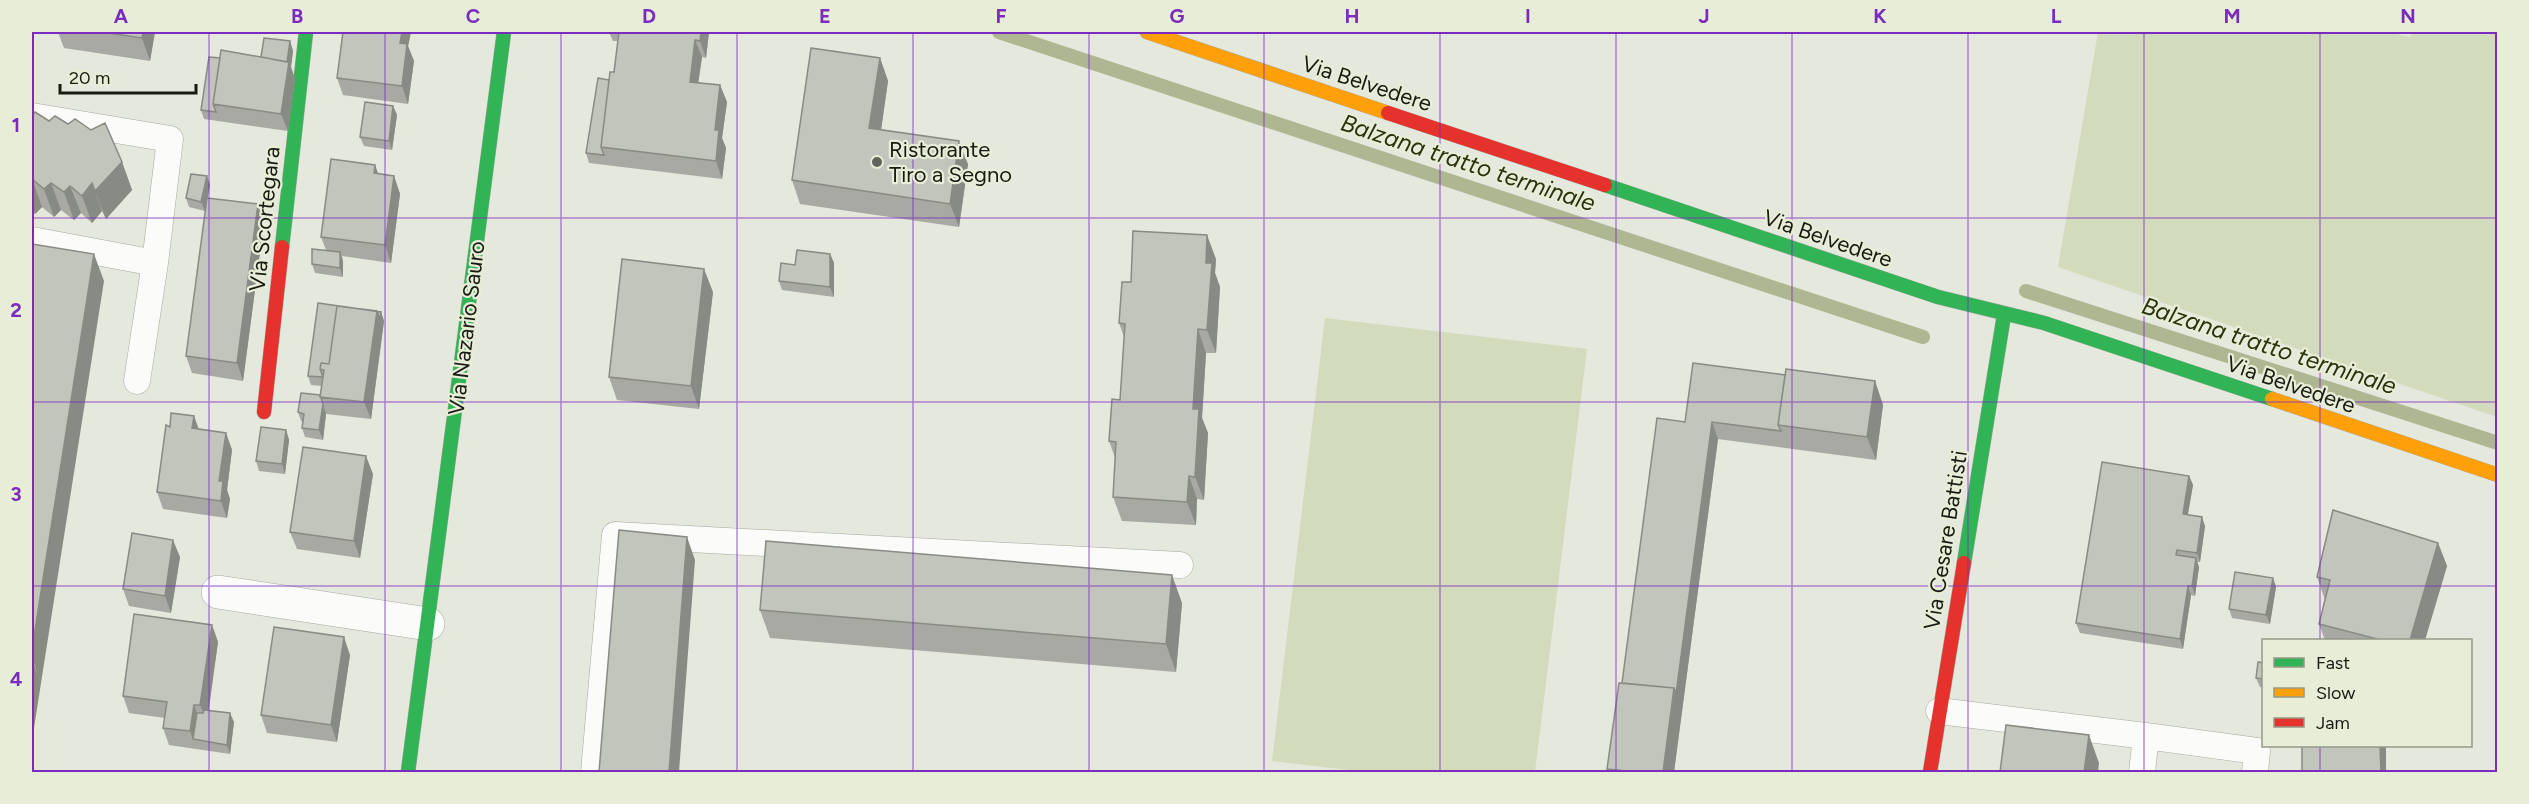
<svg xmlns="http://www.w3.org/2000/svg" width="2529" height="804" font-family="Figtree,sans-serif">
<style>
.green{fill:#d3dbbd}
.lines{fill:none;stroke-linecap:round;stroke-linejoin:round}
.stream{stroke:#aeb692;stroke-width:14}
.lane-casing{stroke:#a6a89f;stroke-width:27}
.street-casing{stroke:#a6a89f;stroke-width:34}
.fast-casing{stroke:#a6a89f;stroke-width:15}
.slow-casing{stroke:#a6a89f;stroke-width:15}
.jam-casing{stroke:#a6a89f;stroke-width:15}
.lane{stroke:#fbfcfa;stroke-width:26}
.street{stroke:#fbfcfa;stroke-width:33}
.fast{stroke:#30b455;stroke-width:14}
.slow{stroke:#ff9f0a;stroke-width:14}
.jam{stroke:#e5322d;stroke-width:14}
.wall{fill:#a7a9a2}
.shaded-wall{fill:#888a84}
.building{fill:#c2c5bc;stroke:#888a84;stroke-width:1.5}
.grid{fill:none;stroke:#7b2cbf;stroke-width:1.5;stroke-opacity:0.55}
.poi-dot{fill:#606359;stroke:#e7edd7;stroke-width:2}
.labels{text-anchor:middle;stroke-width:4.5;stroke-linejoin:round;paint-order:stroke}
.street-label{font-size:22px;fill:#191b13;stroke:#e7edd7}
.poi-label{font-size:22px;fill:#191b13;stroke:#e7edd7;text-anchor:start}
.water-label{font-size:24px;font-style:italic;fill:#2b320d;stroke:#e7edd7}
.neatline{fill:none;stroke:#7b2cbf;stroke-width:2}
.grid-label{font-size:20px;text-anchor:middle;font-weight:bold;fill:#7b2cbf}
</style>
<rect width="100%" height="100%" fill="#e5e8dc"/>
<!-- green -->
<path class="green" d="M2098 32H2388L2410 37 2412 32H2497V417L2058 267Z
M1325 318 1587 349 1535 772H1366L1272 761Z"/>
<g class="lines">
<!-- stream -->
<path class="stream" d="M999 32 1923 337
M2026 291 2498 443"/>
<defs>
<path id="lane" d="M32 116 170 139 155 263 32 240
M137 381 155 263
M1939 711 2146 736 2142 772
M2146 736 2257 751 2255 772
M594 772 615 535 1180 565"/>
<path id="street" d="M218 592 428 624"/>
<path id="fast" d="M1605 185 1938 297 2044 323 2272 399
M282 247 306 32
M1964 563 2004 315
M408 772 504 32"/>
<path id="slow" d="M1147 32 1388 113
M2272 399 2498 475"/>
<path id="jam" d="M1388 113 1605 185
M264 412 282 247
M1930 772 1964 563"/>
</defs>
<!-- lane casing -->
<use href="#lane" class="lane-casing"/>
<!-- street casing -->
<use href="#street" class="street-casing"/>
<!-- fast casing -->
<use href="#fast" class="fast-casing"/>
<!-- slow casing -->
<use href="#slow" class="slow-casing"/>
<!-- jam casing -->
<use href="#jam" class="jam-casing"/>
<!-- lane -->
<use href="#lane" class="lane"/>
<!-- street -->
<use href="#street" class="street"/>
<!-- fast -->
<use href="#fast" class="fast"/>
<!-- slow -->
<use href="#slow" class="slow"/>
<!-- jam -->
<use href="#jam" class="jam"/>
</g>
<!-- wall -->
<path class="wall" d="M58 32H155L150 61 64 48Z
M343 32H411L408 46 414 61 408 104 343 95 337 78Z
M609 32H709L706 58 702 57 698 83 720 85 727 102 722 138 726 148 722 179 589 163 586 153 609 80 614 72 618 41H613Z
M290 41 293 51 291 67 295 79 288 131 204 119 201 110 220 58 261 57Z
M880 58 888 81 881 130 968 164 959 227 800 204 792 180Z
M393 106 397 115 392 150 364 146 360 137Z
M32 116 122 162 132 190 106 219 102 211 92 223 81 213 74 220 61 210 54 217 42 207 35 214 32 211Z
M375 165 378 174 394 176 400 194 391 263 342 256 343 261V277L315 273 312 264 326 250 321 237Z
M207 176 210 185 205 211 189 207 186 198Z
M264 222 243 381 192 373 186 356Z
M830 254 834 263V297L782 290 779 281 795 265Z
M1216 259 1215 273 1220 287 1216 353H1206L1202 418 1208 433 1204 500 1197 499 1196 525 1122 521 1113 497 1115 458 1109 441 1120 400 1124 337 1119 323Z
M713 292 699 409 617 400 609 377Z
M381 312 384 321 371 419 326 414 323 440 305 437 302 428 303 422 301 421 298 412 320 395 322 386 311 385 308 376Z
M1785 375 1875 381 1883 405 1876 460 1718 439 1674 772H1608L1607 769 1622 683 1685 422Z
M194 416 199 429 226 433 232 450 227 490 230 499 227 518 163 509 157 492 170 427Z
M286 430 289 440 285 474 259 471 256 461Z
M373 474 360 558 297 549 290 532Z
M2189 476 2193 485 2188 515 2205 526 2200 562H2197L2199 567 2195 596 2191 595 2183 649 2080 633 2076 623Z
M2438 543 2447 566 2425 640H2325L2319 624 2325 600 2317 577Z
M180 557 171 613 129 606 123 589Z
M2273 578 2276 587 2270 624 2232 618 2229 609Z
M1182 603 1176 672 770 638 760 610Z
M212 625 218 642 208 710 234 722 230 754 169 745 163 728 165 718 129 713 123 696Z
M350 655 337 742 267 733 261 715Z
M2264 663V688L2260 687 2256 678Z"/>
<!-- shaded-wall -->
<path class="shaded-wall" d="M143 32H155L150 61 142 38Z
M402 32H411L408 46 414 61 408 104 402 86 400 43Z
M701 32H709L706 58 700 41Z
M695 40 702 57 696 99 690 82Z
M290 41 293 51 291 67 295 79 288 131 281 114 286 67Z
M880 58 888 81 878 151 869 128Z
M720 85 727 102 722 138 726 148 722 179 716 161 715 130Z
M393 106 397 115 392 150 389 141Z
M959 141 968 164 959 227 950 204Z
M122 162 132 190 106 219 95 191Z
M375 165 381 182 374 173Z
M207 176 210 185 205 211 201 202Z
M394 176 400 194 391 263 385 245Z
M32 179 42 207 35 214 32 204Z
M51 183 61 210 54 217 44 189Z
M92 183 102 211 92 223 82 196Z
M70 186 81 213 74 220 64 192Z
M258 204 264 222 243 381 237 363Z
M1207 235 1216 259 1215 273 1220 287 1216 353 1207 330 1206 263Z
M340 252 343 261V277L340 268Z
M94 254 104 281 41 683 32 658V649Z
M830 254 834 263V297L830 287Z
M704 269 713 292 699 409 691 386Z
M377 311 381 312 384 321 371 419 364 402Z
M1198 329 1206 353 1202 418 1208 433 1204 500 1195 477 1193 409Z
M1875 381 1883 405 1876 460 1867 437Z
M323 404 326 414 323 440 319 430Z
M194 416 200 434 192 428Z
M1712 422 1718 439 1674 772H1663Z
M286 430 289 440 285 474 282 464Z
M226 433 232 450 227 490 230 499 227 518 221 501 219 481Z
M366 456 373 474 360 558 354 541Z
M1189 476 1197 499 1196 525 1187 502Z
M2189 476 2193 485 2186 524 2183 514Z
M2202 517 2205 526 2200 562 2197 553Z
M687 537 695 560 679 772H669Z
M173 540 180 557 171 613 165 596Z
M2438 543 2447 566 2425 640H2410Z
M2196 558 2199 567 2195 596 2192 586Z
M1172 575 1182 603 1176 672 1166 644Z
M2273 578 2276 587 2270 624 2266 615Z
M2188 586 2191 595 2183 649 2180 639Z
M212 625 218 642 207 723 200 705Z
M344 637 350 655 337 742 331 725Z
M32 659 41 683 32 741Z
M194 705 200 722 193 739 190 731Z
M230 713 234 722 230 754 227 745Z
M2089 735 2099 763 2098 772H2084Z
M2380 746H2386V772H2381Z"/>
<!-- building -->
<path class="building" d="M102 32H143L142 38Z
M343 32H402L400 43 407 44 402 86 337 78Z
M619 32H701L700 41 695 40 690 82 720 85 715 130H719L716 161 601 147 610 72H614Z
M264 38 290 41 287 62 261 57Z
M811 48 880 58 869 128 959 141 950 204 792 180Z
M221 50 289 62 281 114 213 104Z
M209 57 220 58 213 104 216 112 201 110Z
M598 78 609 80 601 147 604 155 586 153Z
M365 102 393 106 389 141 360 137Z
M35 112 49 121 55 116 68 124 75 119 91 130 105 123 122 162 95 191 92 183 82 196 70 186 64 192 51 183 44 189 32 179V116Z
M331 159 375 165 374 173 394 176 385 245 321 237Z
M191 174 207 176 201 202 186 198Z
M207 198 258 204 237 363 186 356Z
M1133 231 1207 235 1206 263H1212L1207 330 1198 329 1193 409H1199L1195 477 1189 476 1187 502 1113 497 1116 442 1109 441 1112 399 1120 400 1125 324 1119 323 1122 282H1131Z
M32 244 94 254 32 649Z
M312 249 340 252V268L312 264Z
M797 250 830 254V287L779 281 781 263 795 265Z
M622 259 704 269 691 386 609 377Z
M318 303 381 312 380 319 377 311 337 306 329 364 321 363 320 369 323 377 308 376Z
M337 306 377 311 364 402 320 397 324 370 320 369 321 363 329 364Z
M1693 363 1785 375 1778 425 1781 431 1712 422 1676 694 1674 688 1622 683 1657 418 1685 422Z
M1786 369 1875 381 1867 437 1778 425Z
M301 393 320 395 323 404 319 430 302 428 304 414 298 412Z
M171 413 194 416 192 428 226 433 219 481H223L221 501 157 492 166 425 170 427Z
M261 427 286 430 282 464 256 461Z
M303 447 366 456 354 541 290 532Z
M2102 462 2189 476 2183 514 2202 517 2197 553 2177 550 2176 555 2196 558 2192 586H2188L2180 639 2076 623Z
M2333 510 2438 543 2410 640H2381L2319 624 2330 580 2317 577Z
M619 530 687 537 669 772H599Z
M132 533 173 540 165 596 123 589Z
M766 541 1172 575 1166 644 760 610Z
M2235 572 2273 578 2266 615 2229 609Z
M134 614 212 625 200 705H194L190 731 163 728 167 702 123 696Z
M274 627 344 637 331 725 261 715Z
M2258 662 2264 663V679L2256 678Z
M1619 683 1674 688 1663 772H1636L1607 769Z
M204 710 230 713 227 745 193 739 197 713H203Z
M2006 725 2089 735 2084 772H2000Z
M2302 746H2380L2381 772H2302Z"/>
<!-- grid -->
<path class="grid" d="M209 32V772M385 32V772M561 32V772M737 32V772M913 32V772M1089 32V772M1264 32V772M1440 32V772M1616 32V772M1792 32V772M1968 32V772M2144 32V772M2320 32V640M32 218H2498M32 402H2498M32 586H2498M2320 746V772"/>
<!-- markers -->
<circle class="poi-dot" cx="877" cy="162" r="6"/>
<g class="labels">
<!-- street labels -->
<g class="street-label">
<text transform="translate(1367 83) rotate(18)" y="8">Via Belvedere</text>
<text transform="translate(264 219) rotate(-84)" y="8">Via Scortegara</text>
<text transform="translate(1828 238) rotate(19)" y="8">Via Belvedere</text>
<text transform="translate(466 328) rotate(-83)" y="8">Via Nazario Sauro</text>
<text transform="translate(2291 384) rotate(19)" y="8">Via Belvedere</text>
<text transform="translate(1945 540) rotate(-81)" y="8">Via Cesare Battisti</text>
</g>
<!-- poi labels -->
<g class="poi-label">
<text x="889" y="157">Ristorante<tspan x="889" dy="25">Tiro a Segno</tspan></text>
</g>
<!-- water labels -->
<g class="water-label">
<text transform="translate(1468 163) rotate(18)" y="8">Balzana tratto terminale</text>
<text transform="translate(2269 346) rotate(18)" y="8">Balzana tratto terminale</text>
</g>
</g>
<!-- border -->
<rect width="2529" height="804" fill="none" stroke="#e7edd7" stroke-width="66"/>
<!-- legend -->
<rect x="2262" y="639" width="210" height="108" fill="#e7edd7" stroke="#959989" stroke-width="1.5"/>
<rect x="2274" y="658" width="30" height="9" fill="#30b455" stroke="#959989" stroke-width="1.5"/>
<text x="2316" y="669" font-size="18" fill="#191b13">Fast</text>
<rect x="2274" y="688" width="30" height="9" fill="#ff9f0a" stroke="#959989" stroke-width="1.5"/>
<text x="2316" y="699" font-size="18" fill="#191b13">Slow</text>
<rect x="2274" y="718" width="30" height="9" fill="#e5322d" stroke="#959989" stroke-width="1.5"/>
<text x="2316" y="729" font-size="18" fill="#191b13">Jam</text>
<!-- scale -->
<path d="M60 84v9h136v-9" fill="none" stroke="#191b13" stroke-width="3"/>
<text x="69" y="84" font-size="18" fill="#191b13" stroke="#e7edd7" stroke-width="4.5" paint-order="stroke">20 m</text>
<rect x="33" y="33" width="2463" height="738" class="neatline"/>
<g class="grid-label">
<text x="121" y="23">A</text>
<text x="297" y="23">B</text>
<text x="473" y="23">C</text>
<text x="649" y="23">D</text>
<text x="825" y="23">E</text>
<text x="1001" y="23">F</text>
<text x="1177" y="23">G</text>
<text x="1352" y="23">H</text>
<text x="1528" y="23">I</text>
<text x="1704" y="23">J</text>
<text x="1880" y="23">K</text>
<text x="2056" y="23">L</text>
<text x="2232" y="23">M</text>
<text x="2408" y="23">N</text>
<text x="16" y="132">1</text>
<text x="16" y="317">2</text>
<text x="16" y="501">3</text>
<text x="16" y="686">4</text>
</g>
</svg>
